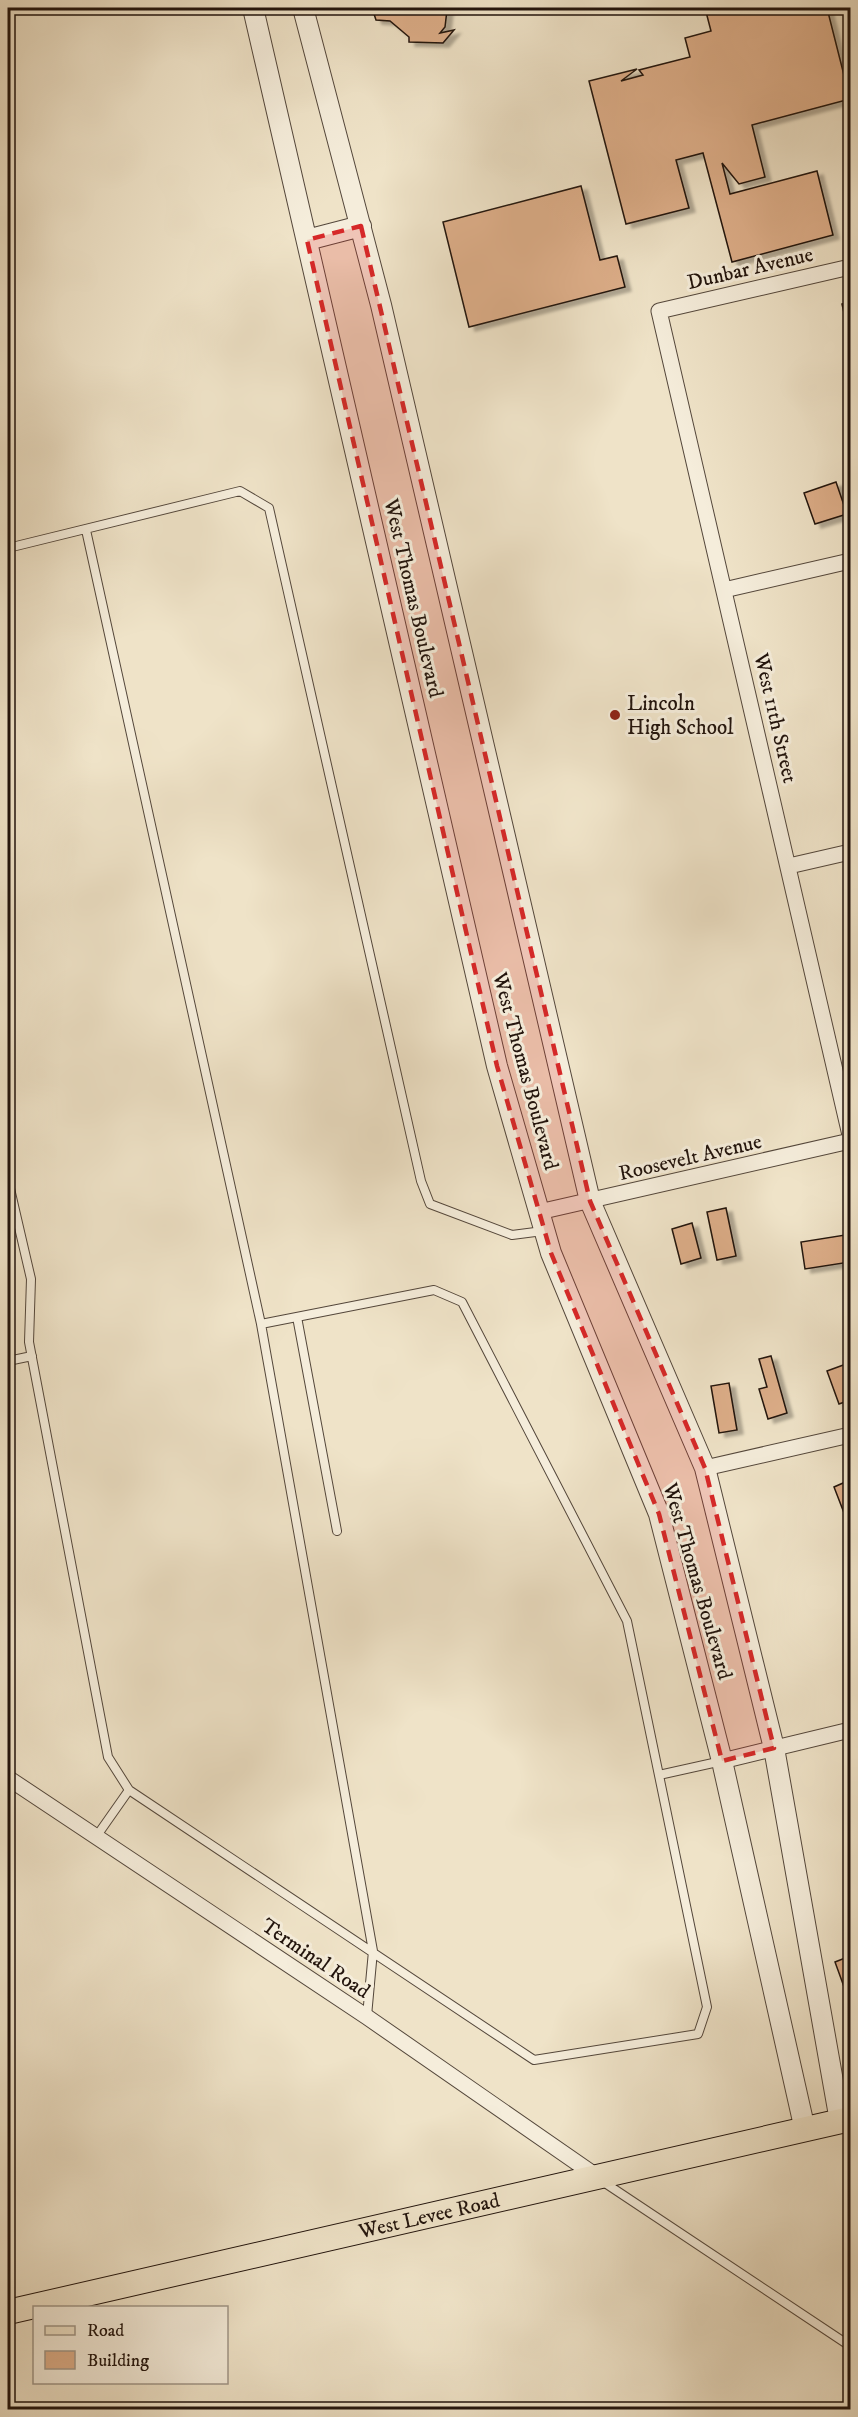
<svg xmlns="http://www.w3.org/2000/svg" width="858" height="2417" font-family="'IM FELL DW Pica',serif">
<style>
.building{fill:#ddae89;stroke:#21130c;stroke-width:1.5;filter:url(#shadow)}
.lines{fill:none;stroke-linecap:round;stroke-linejoin:round}
.service-casing{stroke:#54473b;stroke-width:10}
.minor-casing{stroke:#54473b;stroke-width:17}
.tertiary-casing{stroke:#54473b;stroke-width:22}
.primary-casing{stroke:#21130c;stroke-width:26}
.service{stroke:#f5eddb;stroke-width:8}
.minor{stroke:#f5eddb;stroke-width:15}
.tertiary{stroke:#f5eddb;stroke-width:20}
.primary{stroke:#efe3c8;stroke-width:24}
.marked{fill:#d62828;fill-opacity:0.2;stroke:#d62828;stroke-width:4.5;stroke-dasharray:12 8;stroke-linejoin:round}
.poi-dot{fill:#8f2418;stroke:#f5eddb;stroke-width:2}
.labels{text-anchor:middle;stroke-width:6;stroke-linejoin:round;paint-order:stroke}
.street-label{font-size:21px;fill:#21130c;stroke:#f5eddb}
.poi-label{font-size:21px;fill:#21130c;stroke:#f5eddb;text-anchor:start}
</style>
<defs>
<filter id="shadow"><feDropShadow dx="6" dy="4" stdDeviation="1.5" flood-color="#0004"/></filter>
</defs>
<rect width="100%" height="100%" fill="#efe3c8"/>
<filter id="stains"><feTurbulence type="fractalNoise" baseFrequency=".00333" numOctaves="4"/><feColorMatrix values="0 0 0 0 .2 0 0 0 0 .09 0 0 0 0 .02 0 0 0 .5 -.17"/></filter>
<radialGradient id="worn" r=".72"><stop offset=".6" stop-color="#630" stop-opacity="0"/><stop offset="1" stop-color="#630" stop-opacity=".3"/></radialGradient>
<!-- building -->
<path class="building" d="M372 8H457L447 10 445 27 440 33 454 30 443 43 409 42V37L390 21 376 20Z
M705 8H827L850 99 752 125 765 177 739 184 722 163 730 194 817 171 833 235 732 262 703 153 676 160 689 208 626 224 589 81 637 69 621 81 643 75 639 70 690 57 685 38 711 31Z
M581 186 600 260 617 256 625 287 469 327 443 222Z
M850 302V339L842 304Z
M836 482 847 514 815 524 804 493Z
M726 1208 736 1256 717 1260 707 1212Z
M692 1223 701 1258 681 1264 672 1229Z
M845 1235 850 1262 805 1269 801 1242Z
M771 1356 787 1413 768 1419 759 1389 767 1387 759 1359Z
M846 1364 850 1378V1400L839 1404 827 1371Z
M729 1383 737 1430 719 1433 711 1386Z
M850 1480V1517L846 1518 834 1487Z
M850 1956V1994L847 1995 835 1962Z"/>
<g class="lines">
<defs>
<path id="service" d="M86 530 261 1324 373 1951 367 2016
M8 548 240 491 269 508 421 1181 430 1204 512 1235 543 1231
M8 1180 31 1279 29 1342 108 1757 129 1790 534 2060 698 2034 707 2007 627 1621 462 1302 434 1290 261 1324
M297 1317 337 1531
M8 1361 32 1356
M659 1775 722 1761
M96 1837 129 1790
M602 2181 850 2346"/>
<path id="minor" d="M850 267 659 311 850 1135
M724 590 850 561
M789 866 850 852
M539 1212 850 1141
M705 1468 850 1435
M722 1761 850 1730
M8 1778 367 2017 599 2178"/>
<path id="tertiary" d="M253 8 497 1066 551 1253 659 1514 722 1761 805 2130
M303 8 381 305 590 1201 705 1468 774 1748 840 2121
M307 240 361 226"/>
<g id="primary">
<path id="s1" d="M8 2312 850 2119"/>
</g>
</defs>
<!-- service casing -->
<use href="#service" class="service-casing"/>
<!-- minor casing -->
<use href="#minor" class="minor-casing"/>
<!-- tertiary casing -->
<use href="#tertiary" class="tertiary-casing"/>
<!-- primary casing -->
<use href="#primary" class="primary-casing"/>
<!-- service -->
<use href="#service" class="service"/>
<!-- minor -->
<use href="#minor" class="minor"/>
<!-- tertiary -->
<use href="#tertiary" class="tertiary"/>
<!-- primary -->
<use href="#primary" class="primary"/>
</g>
<!-- marked area -->
<path class="marked" d="M361 226 590 1201 705 1468 774 1748 722 1761 659 1514 551 1253 497 1066 307 240Z"/>
<!-- markers -->
<circle class="poi-dot" cx="615" cy="715" r="6"/>
<g class="labels">
<!-- street labels -->
<g class="street-label">
<text transform="translate(750 268) rotate(-13)" y="7">Dunbar Avenue</text>
<text transform="translate(414 598) rotate(77)" y="7">West Thomas Boulevard</text>
<text transform="translate(776 718) rotate(77)" y="7">West 11th Street</text>
<text transform="translate(526 1071) rotate(75)" y="7">West Thomas Boulevard</text>
<text transform="translate(690 1157) rotate(-13)" y="7">Roosevelt Avenue</text>
<text transform="translate(698 1581) rotate(74)" y="7">West Thomas Boulevard</text>
<text transform="translate(316 1958) rotate(34)" y="7">Terminal Road</text>
<text dy="7" stroke="none"><textPath href="#s1" startOffset="432">West Levee Road</textPath></text>
</g>
<!-- poi labels -->
<g class="poi-label">
<text x="627" y="710">Lincoln<tspan x="627" dy="24">High School</tspan></text>
</g>
</g>
<!-- margin -->
<rect width="858" height="2417" fill="none" stroke="#efe3c8" stroke-width="30"/>
<rect x="9" y="9" width="840" height="2399" fill="none" stroke="#21130c" stroke-width="3"/>
<rect x="15" y="15" width="828" height="2387" fill="none" stroke="#21130c" stroke-width="1.5"/>
<!-- legend -->
<rect x="33" y="2306" width="195" height="78" fill="#f5eddb" stroke="#a09688" stroke-width="1.5"/>
<rect x="45" y="2326" width="30" height="9" fill="#efe3c8" stroke="#a09688" stroke-width="1.5"/>
<text x="87" y="2336" font-size="18" fill="#21130c">Road</text>
<rect x="45" y="2351" width="30" height="18" fill="#ddae89" stroke="#a09688" stroke-width="1.5"/>
<text x="87" y="2366" font-size="18" fill="#21130c">Building</text>
<rect width="100%" height="100%" filter="url(#stains)"/>
<rect width="100%" height="100%" fill="url(#worn)"/>
</svg>
